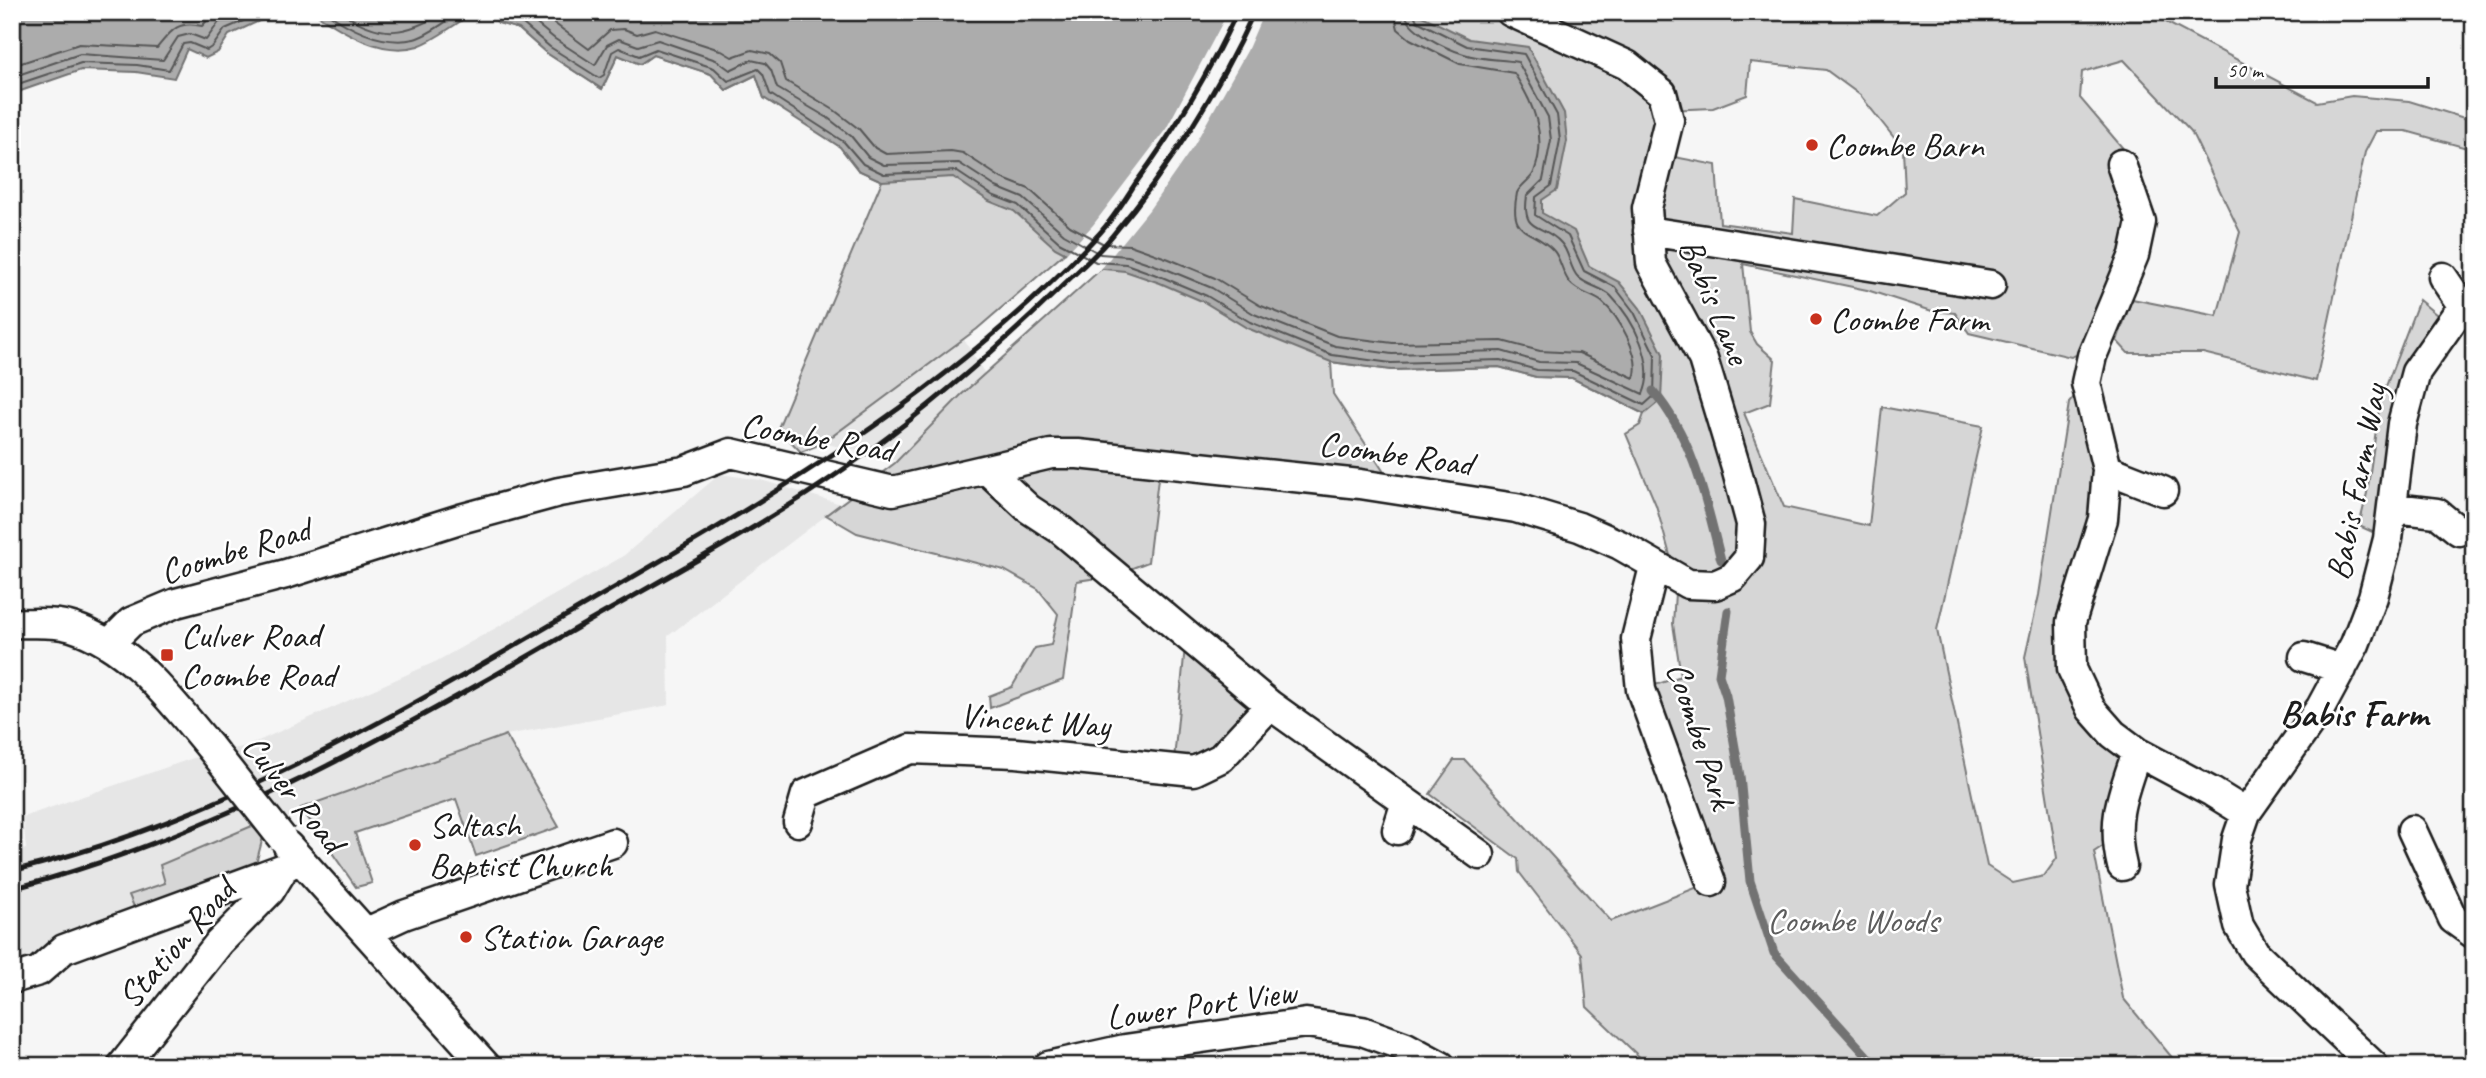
<svg xmlns="http://www.w3.org/2000/svg" width="2486" height="1078" font-family="Caveat,sans-serif">
<style>
.built{fill:#e6e6e6}
.green{fill:#d6d6d6;stroke:#797979;stroke-width:2;fill-rule:evenodd}
.water{fill:#acacac;stroke:#727272;stroke-width:2}
.pier{fill:#f6f6f6}
.lines{fill:none;stroke-linecap:round;stroke-linejoin:round}
.shore{stroke:#565656;stroke-width:2}
.stream{stroke:#727272;stroke-width:9}
.minor-casing{stroke:#1c1c1c;stroke-width:33}
.minor{stroke:#fff;stroke-width:28}
.rail{stroke:#1c1c1c;stroke-width:5}
.minor-bridge-casing{stroke:#1c1c1c;stroke-width:33;stroke-linecap:butt}
.minor-bridge{stroke:#fff;stroke-width:28}
.poi-dot{fill:#c8321e;stroke:#fff;stroke-width:2.5}
.labels{text-anchor:middle;stroke-width:5;stroke-linejoin:round;paint-order:stroke}
.poi-label{font-size:35px;fill:#1c1c1c;stroke:#fff;text-anchor:start}
.street-label{font-size:35px;fill:#1c1c1c;stroke:#fff}
.park-label{font-size:35px;fill:#5d5d5d;stroke:#fff}
.neighbourhood-label{font-size:37px;font-weight:bold;fill:#1c1c1c;stroke:#fff}
</style>
<rect width="100%" height="100%" fill="#f6f6f6"/>
<filter id="ink" filterUnits="userSpaceOnUse"><feTurbulence type="fractalNoise" baseFrequency=".0143" numOctaves="2"/><feDisplacementMap in="SourceGraphic" scale="14" xChannelSelector="R" yChannelSelector="G"/><feConvolveMatrix kernelMatrix="1 2 1 2 8 2 1 2 1" color-interpolation-filters="sRGB"/></filter>
<g filter="url(#ink)">
<!-- built -->
<path class="built" d="M963 338 985 374 898 461 823 443Z
M720 474 761 480 841 504 668 636 669 705 506 735 301 808 263 837 254 871 12 969V852L26 849 23 817 199 756 247 746 437 661 622 557Z"/>
<!-- green -->
<path class="green" d="M492 12H2147L2317 102 2352 96 2409 101 2474 121V150L2406 131H2376L2365 152 2316 381 2203 353H2128L2117 341 2132 299 2217 316 2240 232 2191 131 2124 60 2082 72 2080 98 2126 152 2141 222 2095 348 2071 357 1969 333 1955 313 1932 311 1867 290 1743 264 1750 332 1757 344 1775 360 1770 403 1744 413 1784 507 1869 526 1882 407 1983 426 1937 630 1987 866 2013 883 2044 876 2057 858 2025 657 2039 595 2069 403 2086 383 2107 469 2072 669 2137 752 2115 838 2094 852 2123 998 2179 1066H1649L1587 1007 1582 954 1519 872 1518 859 1430 794 1454 760H1465L1611 921 1711 882 1641 690 1681 676 1673 624 1676 577 1656 505 1626 434 1640 425 1644 414 1572 378 1536 377 1499 367 1391 370 1331 362 1333 394 1395 489 1160 462 1148 562 1112 576 1077 581 1063 680 990 708 989 696 1012 687 1035 648 1051 645 1058 614 1038 589 1004 570 857 533 826 515 895 463 960 396 1099 271 1065 253 977 329 823 443 801 452 778 428 882 181 858 170 840 147 819 131 764 98 756 75 726 90 711 74 653 55 640 64 618 55 602 89 545 52 519 29 498 23ZM1750 62 1826 70 1860 95 1903 149 1905 192 1877 216 1795 199 1793 233 1720 223 1716 165 1659 154 1667 110 1713 108 1747 95Z
M2419 300 2449 325 2415 373 2388 539 2359 526 2367 493 2380 402Z
M1186 636 1270 705 1235 744 1173 770Z
M506 735 559 827 476 856 456 799 355 833 372 883 356 887 301 808Z
M252 826 263 837 254 871 137 914 129 895 165 883 160 865Z"/>
<!-- water -->
<path class="water" d="M12 12H278L229 35 218 52 206 58 187 49 174 78 136 72 81 70 12 94Z
M313 12H463L461 21C448 29 433 41 418 46 381 57 343 32 313 12Z
M492 12H1414L1469 39 1528 47 1564 113 1567 141 1557 190 1542 200V213L1574 231 1589 266 1619 282 1640 308 1663 354 1661 400 1644 414 1572 378 1536 377 1499 367 1391 370 1331 362 1247 328 1204 302 1160 283 1125 271 1093 268 1055 248 1014 211 989 201 953 177 882 181 858 170 840 147 764 98 756 75 726 90 711 74 653 55 640 64 618 55 602 89 545 52 519 29 498 23Z"/>
<!-- pier -->
<path class="pier" d="M1228 12H1264L1247 51 1193 147 1149 210 1097 274 1064 256 1093 225 1166 129Z"/>
<g class="lines">
<!-- shore -->
<path class="shore" d="M326 12C351 30 382 46 414 39 427 36 442 24 453 17L455 12
M341 12C382 40 405 35 445 12
M498 12 502 17 523 24 550 47 599 78 604 75 612 52 619 48 639 56 656 49 714 68 728 81 758 69 763 74 770 94 844 142 863 164 884 174 956 171 992 195 1018 205 1059 242 1096 262 1126 264 1162 277 1207 296 1250 322 1332 355 1391 363 1500 360 1537 370 1573 371 1644 405 1654 396 1655 355 1634 312 1615 287 1584 271 1568 236 1535 215 1536 197 1551 186 1560 140 1557 115 1524 54 1467 46 1417 21 1413 12
M516 12 527 16 555 39 595 65 607 45 619 39 638 46 658 40 716 60 730 70 751 60 765 63 771 70 777 88 828 118 851 136 868 157 884 165 959 163 996 187 1023 198 1064 234 1100 254 1128 256 1166 269 1212 288 1254 314 1335 346 1392 354 1501 351 1539 362 1576 363 1643 394C1657 363 1633 319 1611 296 1602 287 1587 286 1578 277 1569 268 1570 252 1561 243 1543 222 1521 235 1527 196L1543 180 1551 140 1548 117 1518 62C1501 59 1481 60 1464 54 1447 49 1406 30 1405 12
M539 12 589 49 610 30 624 29 637 34 655 29 720 50 732 57 752 50 770 54 780 63 786 81 834 110 859 129 875 148 886 154 951 151 963 153 1001 178 1029 189 1070 226 1104 244 1130 245 1169 259 1215 278 1259 305 1337 336 1393 343 1502 341 1540 351 1579 353 1634 378C1642 357 1619 316 1602 302 1592 294 1578 293 1570 283 1562 274 1561 258 1553 250 1531 227 1508 238 1517 193 1521 184 1531 180 1534 172 1548 136 1533 103 1514 73L1460 64 1410 39 1398 29 1394 12
M12 66 79 44 157 48C171 31 177 20 202 26L215 12
M12 77 80 54 163 60 178 37 190 34 206 40 219 22 241 12
M12 86 81 63 137 65 169 70 183 44 190 43 207 50 213 46 225 29 264 12"/>
<!-- stream -->
<path class="stream" d="M1653 391C1694 439 1706 501 1721 560
M1728 611 1719 675 1726 696 1740 776 1750 881 1774 953 1876 1066"/>
<defs>
<path id="minor" d="M2121 164 2141 222 2134 255 2092 356 2086 383 2107 469 2103 519 2071 622 2072 669 2091 709 2113 734 2137 752 2212 792 2246 813
M1648 231 1991 285
M2443 277 2464 308
M2107 469 2163 491
M987 470 1029 509 1061 530 1270 705 1480 855
M2394 508 2437 513 2459 531
M1654 567 1636 639 1641 690 1711 882
M12 623C31 624 54 621 72 627 132 646 171 701 210 747
M109 644 131 622 176 603 286 574 460 519 559 492 684 471 731 453 893 491 1051 454H1078L1360 484 1516 508 1579 527 1620 545 1688 584 1715 585 1733 577 1749 558 1751 524 1736 468 1703 359 1651 263 1647 208 1669 120 1662 93 1627 65 1511 12
M2304 657 2342 669
M798 822 806 794 910 749 1016 753 1194 771 1221 758 1270 705
M1397 830 1406 802
M2412 830 2453 919 2474 934
M288 846 486 1066
M2122 866C2111 821 2122 795 2137 752
M367 932 404 915 613 843
M12 979 39 971 64 949 284 868 298 859
M122 1066 219 943 270 891 284 868
M1048 1066 1125 1049 1306 1023 1362 1031 1406 1047 1441 1066
M2374 1066 2255 953 2239 926 2230 885 2237 839 2246 813 2321 707 2355 644 2373 597 2388 539 2402 424 2416 372 2454 318 2474 302"/>
</defs>
<!-- minor casing -->
<use href="#minor" class="minor-casing"/>
<!-- minor -->
<use href="#minor" class="minor"/>
<!-- rail -->
<path class="rail" d="M12 871C214 823 398 714 576 610 763 502 950 394 1099 234 1113 219 1124 201 1135 184 1175 130 1209 73 1237 12
M12 889C204 839 380 742 551 643 659 580 772 523 872 449 937 401 999 347 1057 291 1075 273 1096 256 1112 236 1169 168 1217 93 1254 12"/>
<defs>
<path id="minor-bridge" d="M210 747 282 838"/>
</defs>
<!-- minor-bridge casing -->
<use href="#minor-bridge" class="minor-bridge-casing"/>
<!-- minor-bridge -->
<use href="#minor-bridge" class="minor-bridge"/>
</g>
</g>
<!-- markers -->
<g class="poi-dot">
<circle cx="1812" cy="145" r="7"/>
<circle cx="1816" cy="319" r="7"/>
<rect x="160" y="648" width="14" height="14" rx="3.5"/>
<circle cx="415" cy="845" r="7"/>
<circle cx="466" cy="937" r="7"/>
</g>
<g class="labels">
<!-- poi labels -->
<g class="poi-label">
<text x="1826" y="157">Coombe Barn</text>
<text x="1830" y="331">Coombe Farm</text>
<text x="181" y="647">Culver Road<tspan x="181" dy="40">Coombe Road</tspan></text>
<text x="429" y="837">Saltash<tspan x="429" dy="40">Baptist Church</tspan></text>
<text x="480" y="949">Station Garage</text>
</g>
<!-- street labels -->
<g class="street-label">
<text transform="translate(1715 301) rotate(67)" y="12">Babis Lane</text>
<text transform="translate(818 437) rotate(10)" y="12">Coombe Road</text>
<text transform="translate(1396 453) rotate(8)" y="12">Coombe Road</text>
<text transform="translate(2356 482) rotate(-79)" y="12">Babis Farm Way</text>
<text transform="translate(235 550) rotate(-17)" y="12">Coombe Road</text>
<text transform="translate(1035 720) rotate(4)" y="12">Vincent Way</text>
<text transform="translate(1701 735) rotate(72)" y="12">Coombe Park</text>
<text transform="translate(294 793) rotate(51)" y="12">Culver Road</text>
<text transform="translate(176 943) rotate(-49)" y="12">Station Road</text>
<text transform="translate(1201 1004) rotate(-8)" y="12">Lower Port View</text>
</g>
<!-- park labels -->
<g class="park-label">
<text x="1853" y="932">Coombe Woods</text>
</g>
<!-- neighbourhood labels -->
<g class="neighbourhood-label">
<text x="2354" y="726">Babis Farm</text>
</g>
</g>
<!-- margin -->
<rect width="2486" height="1078" fill="none" stroke="#fff" stroke-width="42"/>
<rect x="21" y="21" width="2444" height="1036" fill="none" stroke="#1c1c1c" stroke-width="2.5" filter="url(#ink)"/>
<!-- scale -->
<path d="M2216 77v10h212v-10" fill="none" stroke="#1c1c1c" stroke-width="3.5"/>
<text x="2227" y="77" font-size="21" fill="#1c1c1c" stroke="#ffffff" stroke-width="5" paint-order="stroke">50 m</text>
</svg>
